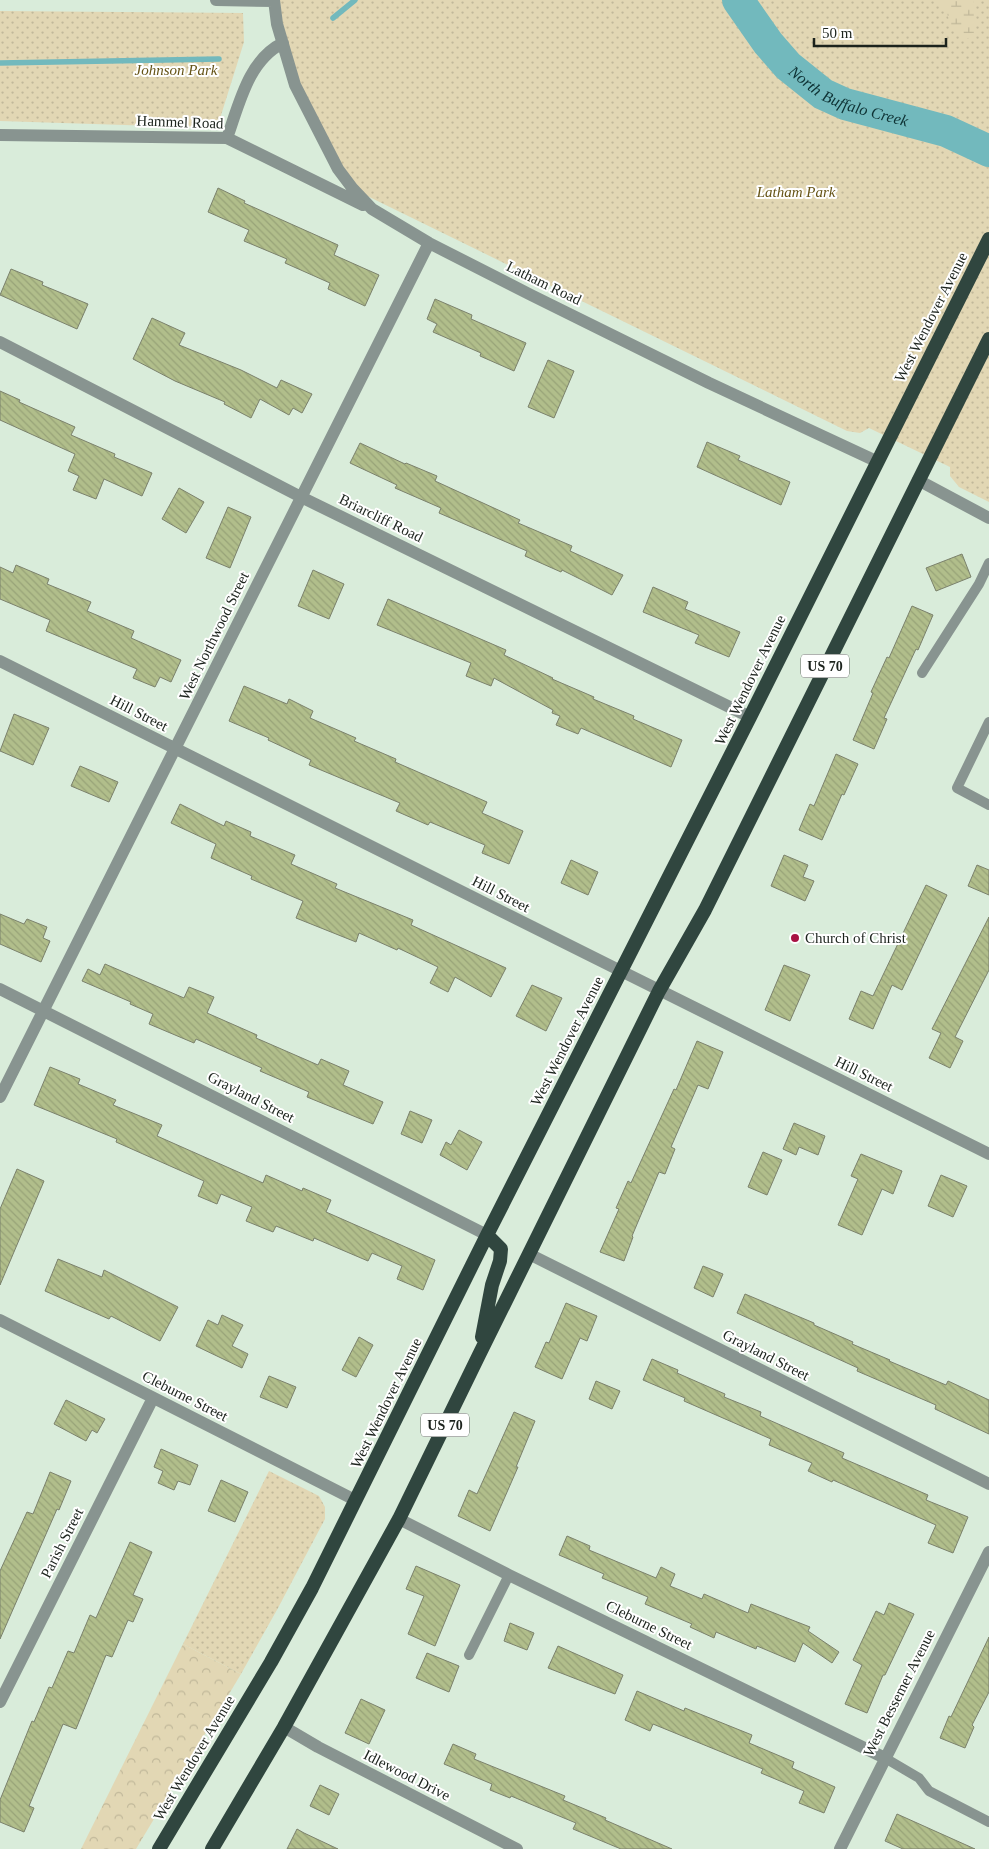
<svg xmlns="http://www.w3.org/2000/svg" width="989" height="1849" font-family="'Times New Roman',serif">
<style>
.green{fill:url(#green-dots)}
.forest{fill:url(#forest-crowns)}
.wetland{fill:url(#wetland-marsh)}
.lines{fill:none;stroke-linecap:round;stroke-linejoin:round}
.stream{stroke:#72b9bd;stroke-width:5.5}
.river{stroke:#72b9bd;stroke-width:32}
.building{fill:url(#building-back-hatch);stroke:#7b816c}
.service{stroke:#889490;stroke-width:10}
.minor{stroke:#889490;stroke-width:12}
.tertiary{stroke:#889490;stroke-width:12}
.trunk{stroke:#30463f;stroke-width:14}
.poi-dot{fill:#a81243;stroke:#fff;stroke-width:2}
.labels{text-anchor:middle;stroke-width:4;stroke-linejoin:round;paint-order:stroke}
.shield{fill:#fff;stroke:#606561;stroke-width:1}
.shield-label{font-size:14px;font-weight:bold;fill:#1c231d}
.park-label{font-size:15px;font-style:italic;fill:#665417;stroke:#fff}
.street-label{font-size:15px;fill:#1c231d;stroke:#fff}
.poi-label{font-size:15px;fill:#1c231d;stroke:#fff;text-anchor:start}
.water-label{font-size:16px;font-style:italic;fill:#0e3234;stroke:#fff}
</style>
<defs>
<pattern id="green-dots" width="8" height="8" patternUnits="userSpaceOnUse" patternTransform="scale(1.25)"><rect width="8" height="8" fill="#e2d7b4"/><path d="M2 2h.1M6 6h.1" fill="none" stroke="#c1b89a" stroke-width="1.8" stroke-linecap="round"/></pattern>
<pattern id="forest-crowns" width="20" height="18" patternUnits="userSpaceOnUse" patternTransform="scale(1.25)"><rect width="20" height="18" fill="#e2d7b4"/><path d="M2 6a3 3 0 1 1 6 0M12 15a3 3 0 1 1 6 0" fill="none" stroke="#c1b89a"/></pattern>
<pattern id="wetland-marsh" width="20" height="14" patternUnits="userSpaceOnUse" patternTransform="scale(1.25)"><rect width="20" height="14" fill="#e2d7b4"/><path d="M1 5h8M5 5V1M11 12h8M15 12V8" fill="none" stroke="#c1b89a"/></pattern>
<pattern id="building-back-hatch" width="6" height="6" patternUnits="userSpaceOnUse" patternTransform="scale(1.25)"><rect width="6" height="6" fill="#b1be8b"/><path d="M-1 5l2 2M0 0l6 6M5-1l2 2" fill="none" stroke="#98a378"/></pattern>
</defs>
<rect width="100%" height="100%" fill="#d9ecda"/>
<!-- green -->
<path class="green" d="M274 0H989V502L959 487 950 476V467L869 428 860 433 847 431 353 189 295 85Z
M0 11 243 13 244 42 217 128 0 121Z
M269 1471 319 1496 325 1507V1519L278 1608 241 1674 183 1644Z"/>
<!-- forest -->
<path class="forest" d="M183 1644 241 1674 136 1849H81Z"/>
<!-- wetland -->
<path class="wetland" d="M935 0H973L976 9V34L965 40 953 30 944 6Z"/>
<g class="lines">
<!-- stream -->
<path class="stream" d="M333 18 355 0
M0 63 219 59"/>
<!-- river -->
<path class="river" id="s1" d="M738 0 768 43 788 66 823 94 845 104 946 131 989 151"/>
</g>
<!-- building -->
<path class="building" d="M218 188 245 201 244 203 338 245 334 255 379 275 365 306 328 289 330 283 285 263 287 259 244 241 249 230 208 212Z
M11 269 43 282 42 285 88 304 77 329 0 295Z
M435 299 472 315 471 319 526 343 514 371 480 356 481 353 433 332 437 324 427 319Z
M152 318 185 333 179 345 241 370 277 388 281 380 312 394 302 413 293 408 289 415 260 399 251 418 224 404 225 402 175 381 133 359Z
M548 360 574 371 554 418 528 407Z
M0 391 20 400 19 402 75 427 71 435 115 454 114 457 152 473 142 496 104 479 96 499 73 490 79 476 68 471 75 454 0 420Z
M707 442 740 456 738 460 790 482 781 505 697 467Z
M360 443 405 464 406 463 437 476 435 481 520 520 518 523 572 546 570 551 623 575 612 595 562 570 561 572 525 556 527 551 439 513 441 508 395 488 397 485 350 463Z
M179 488 204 502 186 533 162 519Z
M228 507 251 517 230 568 206 558Z
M962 554 971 577 936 591 926 568Z
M16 565 49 579 47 584 91 602 87 611 134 631 131 638 181 660 171 682 160 677 155 687 133 678 137 669 46 631 50 620 0 599V567L13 573Z
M313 570 344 584 329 619 298 606Z
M653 587 688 602 685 609 740 632 729 657 695 643 699 635 643 612Z
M388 599 506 650 504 655 553 678 552 679 594 697 593 699 634 716 633 719 682 740 671 767 581 728 578 734 556 725 560 716 552 713 553 710 494 678 491 686 466 676 471 663 377 625Z
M912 606 933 615 918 650 916 649 884 718 887 719 874 749 853 740 873 693 871 692 887 657 889 658Z
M244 686 287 704 289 699 313 711 310 718 356 738 354 741 396 759 395 762 487 802 482 813 523 831 509 864 482 853 485 845 430 822 428 825 396 811 400 803 309 765 311 760 268 740 269 738 229 721Z
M14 714 49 728 33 765 0 751Z
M836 754 858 764 844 795 842 794 822 840 799 830 810 804 814 806Z
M80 766 118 782 109 802 71 786Z
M180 804 224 826 226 821 251 832 250 836 295 855 291 864 337 884 335 888 413 920 411 925 506 968 491 997 455 977 448 992 430 983 438 967 398 948 397 950 359 933 356 942 296 918 303 901 251 879 252 876 211 858 216 844 171 823Z
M784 855 808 865 803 877 814 881 805 901 771 886Z
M571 860 598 872 588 895 561 883Z
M977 865 989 870V895L968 886Z
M926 885 947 895 902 990 892 985 873 1029 849 1019 861 991 873 996Z
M0 914 24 924 27 919 47 927 43 938 50 941 41 962 0 944Z
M989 917V970L955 1037 963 1041 950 1068 929 1058 941 1033 932 1029Z
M105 964 184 998 189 987 214 997 207 1013 257 1035 256 1038 318 1065 321 1059 349 1071 343 1085 383 1102 373 1124 307 1097 309 1092 260 1071 262 1068 196 1039 194 1043 149 1024 153 1014 130 1004 131 1002 82 981 88 969 100 975Z
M784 965 810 975 790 1021 765 1010Z
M532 985 562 998 546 1031 516 1016Z
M697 1041 723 1052 708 1089 698 1085 671 1147 675 1149 665 1174 659 1172 632 1236 633 1237 624 1261 600 1252 619 1209 616 1208 628 1181 631 1183 674 1089 676 1090Z
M50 1067 80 1079 78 1084 116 1100 113 1105 162 1125 157 1136 263 1183 266 1175 302 1191 303 1188 331 1200 326 1212 435 1260 423 1290 397 1279 402 1266 372 1253 368 1261 314 1238 313 1241 276 1226 273 1232 246 1221 252 1207 221 1194 217 1204 198 1196 204 1181 116 1142 117 1139 34 1105Z
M410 1111 432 1120 422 1143 401 1134Z
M794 1123 825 1136 818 1155 799 1147 796 1155 783 1149Z
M459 1130 482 1142 467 1170 440 1155 446 1142 451 1145Z
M763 1152 782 1160 767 1195 748 1187Z
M861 1154 902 1171 893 1194 882 1189 862 1235 838 1225 858 1179 851 1176Z
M17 1169 44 1181 0 1285V1209Z
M941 1175 967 1186 953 1217 928 1206Z
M58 1259 102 1277 104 1270 178 1307 160 1341 111 1316 109 1319 45 1291Z
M703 1266 723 1274 713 1297 694 1288Z
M745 1294 814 1323V1325L853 1342 852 1344 890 1360 889 1361 946 1385 948 1381 989 1400V1434L935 1409 936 1405 857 1371 858 1368 737 1313Z
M566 1303 597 1316 587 1341 580 1338 562 1379 535 1367 546 1342 549 1343Z
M222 1315 243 1325 232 1346 248 1354 242 1368 196 1346 208 1320 218 1325Z
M359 1337 373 1345 356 1377 342 1370Z
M652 1359 678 1370 677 1373 725 1394 724 1397 761 1412 760 1416 844 1453 842 1458 928 1495 926 1500 968 1517 953 1553 928 1543 936 1525 833 1480 832 1482 808 1471 812 1463 769 1445 771 1439 684 1401 685 1398 643 1380Z
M269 1376 296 1387 287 1408 260 1397Z
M596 1381 620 1391 612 1409 589 1399Z
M66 1400 105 1419 97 1433 92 1430 86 1441 54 1424Z
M514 1412 535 1421 516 1467H518L490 1531 458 1516 469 1490 477 1494Z
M161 1449 198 1465 190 1485 178 1481 174 1490 158 1483 163 1471 154 1467Z
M50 1472 71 1481 59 1510 57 1509 0 1639V1571L27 1512 33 1514Z
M221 1480 248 1492 235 1522 208 1511Z
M567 1536 590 1546 589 1550 656 1578 661 1567 675 1574 670 1586 702 1599 704 1594 748 1613 751 1604 810 1627 808 1631 839 1652 832 1663 803 1643 795 1662 757 1646 756 1649 716 1632 714 1638 690 1627 692 1624 645 1604 648 1597 602 1578 604 1574 559 1555Z
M130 1542 152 1552 133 1595 143 1599 133 1622 128 1620 112 1657 106 1655 76 1729 63 1724 29 1806 34 1808 24 1832 0 1822V1800L32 1721 34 1722 49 1687 52 1688 68 1651 74 1653 90 1615 96 1618Z
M416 1566 460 1585 435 1646 408 1634 424 1596 406 1589Z
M889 1603 914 1614 885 1675H883L867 1713 845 1704 862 1665 853 1660 876 1611 884 1615Z
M510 1623 534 1633 527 1650 504 1641Z
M989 1637V1692L972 1725 974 1727 965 1748 940 1738 949 1716 951 1717Z
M558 1646 623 1675 615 1694 548 1668Z
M427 1653 459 1666 449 1692 416 1678Z
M637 1691 684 1711 685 1708 752 1735 749 1743 794 1762 792 1768 835 1787 824 1813 799 1803 804 1791 761 1773 763 1769 653 1724 650 1731 625 1720Z
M361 1699 385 1710 369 1744 345 1733Z
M453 1744 476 1754 474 1759 565 1796 563 1800 606 1818 605 1820 672 1849H621L573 1829 576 1823 511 1796 510 1798 490 1790 492 1784 444 1764Z
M320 1785 339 1794 329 1815 310 1806Z
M897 1814 975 1849H903L885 1841Z
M297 1829 304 1833 338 1849H287Z"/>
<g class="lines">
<!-- service -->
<path class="service" d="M922 673 979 584 989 563
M989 722 957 788 989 805
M469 1655 509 1575
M885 1758 919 1778 929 1791 989 1822"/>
<!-- minor -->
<path class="minor" d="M216 0 274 1
M274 0 277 24 295 85 338 169 353 189 372 209 429 243 531 295 709 383 876 461
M0 135 227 138 363 205
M227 138C239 105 248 60 283 43
M0 342 301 497 750 717
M918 480 989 518
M0 661 621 971
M0 989 487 1235
M0 1097 429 243
M529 1254 989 1484
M0 1320 355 1500
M399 1519 509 1575 885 1758
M0 1702 153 1398
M284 1727 318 1747 517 1849
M840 1849 989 1552"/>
<!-- tertiary -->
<path class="tertiary" d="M621 971 989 1154"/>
<!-- trunk -->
<path class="trunk" d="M482 1337 492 1285 500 1261 501 1249 487 1235
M159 1849 271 1662 312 1588 487 1235 750 717 989 239
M212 1849 284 1727 399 1519 479 1355 659 991 705 910 989 339"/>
</g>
<!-- markers -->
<circle class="poi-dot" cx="795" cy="938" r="5"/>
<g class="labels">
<!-- shield labels -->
<g class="shield">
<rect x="801" y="654.5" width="48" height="23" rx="4"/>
<rect x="421" y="1413.5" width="48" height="23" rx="4"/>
</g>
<g class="shield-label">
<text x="825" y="671">US 70</text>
<text x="445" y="1430">US 70</text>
</g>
<!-- park labels -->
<g class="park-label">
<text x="176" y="75">Johnson Park</text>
<text x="796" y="197">Latham Park</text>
</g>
<!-- street labels -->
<g class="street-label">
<text transform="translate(180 122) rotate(2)" y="5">Hammel Road</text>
<text transform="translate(544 283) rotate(26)" y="5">Latham Road</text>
<text transform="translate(931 317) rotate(-63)" y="5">West Wendover Avenue</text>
<text transform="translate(381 518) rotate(26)" y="5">Briarcliff Road</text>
<text transform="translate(214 636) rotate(-64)" y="5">West Northwood Street</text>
<text transform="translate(750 680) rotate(-64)" y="5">West Wendover Avenue</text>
<text transform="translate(139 713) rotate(27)" y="5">Hill Street</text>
<text transform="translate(501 894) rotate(27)" y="5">Hill Street</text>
<text transform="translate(567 1041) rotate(-63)" y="5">West Wendover Avenue</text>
<text transform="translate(864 1074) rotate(26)" y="5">Hill Street</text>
<text transform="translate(251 1097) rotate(27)" y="5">Grayland Street</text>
<text transform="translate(766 1355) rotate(27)" y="5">Grayland Street</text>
<text transform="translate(185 1396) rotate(27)" y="5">Cleburne Street</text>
<text transform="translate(386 1403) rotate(-64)" y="5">West Wendover Avenue</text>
<text transform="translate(62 1543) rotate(-63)" y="5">Parish Street</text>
<text transform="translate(649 1625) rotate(26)" y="5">Cleburne Street</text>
<text transform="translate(899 1693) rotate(-63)" y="5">West Bessemer Avenue</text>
<text transform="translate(194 1758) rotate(-59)" y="5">West Wendover Avenue</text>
<text transform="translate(407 1775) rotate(27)" y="5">Idlewood Drive</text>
</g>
<!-- poi labels -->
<g class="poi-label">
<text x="805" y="943">Church of Christ</text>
</g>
<!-- water labels -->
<g class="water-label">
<text dy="6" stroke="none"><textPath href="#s1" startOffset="152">North Buffalo Creek</textPath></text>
</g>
</g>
<!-- scale -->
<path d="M814 38v8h132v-8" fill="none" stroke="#1c231d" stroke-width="2.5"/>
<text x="822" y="38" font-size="15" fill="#1c231d" stroke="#ffffff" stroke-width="4" paint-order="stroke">50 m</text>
</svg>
